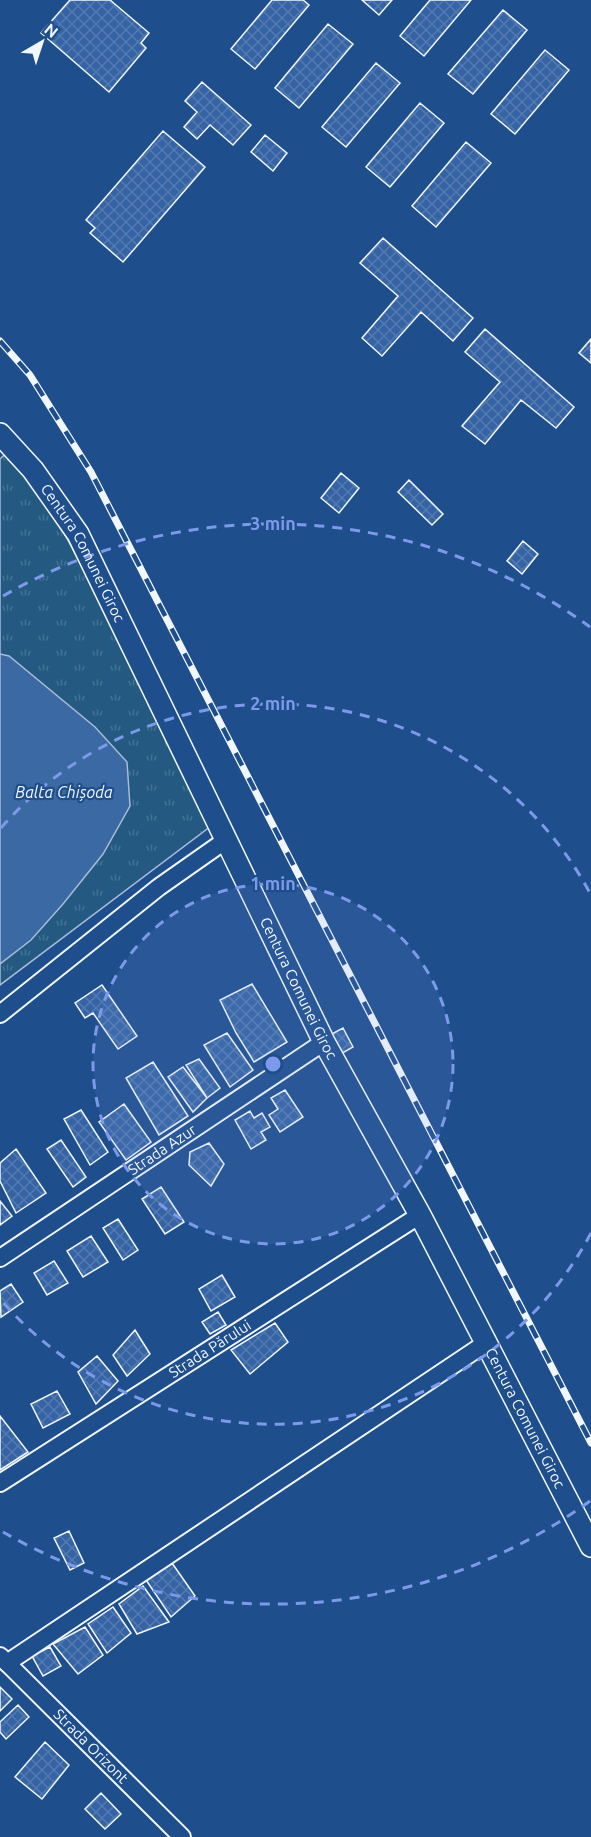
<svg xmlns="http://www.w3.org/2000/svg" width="591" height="1837" font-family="Ubuntu,sans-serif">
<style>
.park{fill:url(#park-tufts);stroke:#a8bbd7;stroke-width:1.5}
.water{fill:#3b69a3;stroke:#a8bbd7;stroke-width:1.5}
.building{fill:url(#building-cross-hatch);stroke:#f2f6ff;stroke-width:1.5}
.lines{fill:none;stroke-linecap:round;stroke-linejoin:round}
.minor-casing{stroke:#f2f6ff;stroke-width:20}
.major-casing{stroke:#f2f6ff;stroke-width:24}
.minor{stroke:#1f4e8c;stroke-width:16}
.major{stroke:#1f4e8c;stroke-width:21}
.rail-casing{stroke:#f2f6ff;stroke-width:7}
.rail{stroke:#1f4e8c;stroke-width:4.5;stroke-dasharray:14;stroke-linecap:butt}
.ring{fill:none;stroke:#7d9aea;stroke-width:3;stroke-dasharray:10 8}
.labels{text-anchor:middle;stroke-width:4.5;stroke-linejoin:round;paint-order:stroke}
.street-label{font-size:15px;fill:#f2f6ff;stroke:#1f4e8c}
.water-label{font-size:16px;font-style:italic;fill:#f2f6ff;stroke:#1f4e8c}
.centre{fill:#7d9aea;stroke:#1f4e8c;stroke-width:3}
.ring-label{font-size:18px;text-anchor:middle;font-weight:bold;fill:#7d9aea;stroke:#1f4e8c;stroke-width:4.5;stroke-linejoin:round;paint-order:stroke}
</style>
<defs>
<pattern id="park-tufts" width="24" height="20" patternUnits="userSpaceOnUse" patternTransform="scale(1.5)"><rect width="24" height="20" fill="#245a82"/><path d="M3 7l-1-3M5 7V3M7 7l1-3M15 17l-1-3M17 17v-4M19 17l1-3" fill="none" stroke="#447295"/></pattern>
<pattern id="building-cross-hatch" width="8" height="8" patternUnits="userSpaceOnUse" patternTransform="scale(1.5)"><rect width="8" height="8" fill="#3563a3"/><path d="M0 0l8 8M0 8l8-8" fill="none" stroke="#537ab1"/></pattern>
</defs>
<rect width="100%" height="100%" fill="#1f4e8c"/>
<!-- park -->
<path class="park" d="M16 444 219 820 0 985V459Z"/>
<!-- water -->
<path class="water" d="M0 654 9 656 95 727 127 762 130 806 103 854 63 904 31 940 0 964Z"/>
<!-- building -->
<path class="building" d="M70 0H110L149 33 141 43 146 48 109 92 41 33Z
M272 0H303L309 5 255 69 231 49Z
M362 0H392L379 15Z
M430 0H471L424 56 400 36Z
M503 10 527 30 473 94 448 74Z
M328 24 353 44 299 108 275 88Z
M545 50 569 70 515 134 491 114Z
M376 63 400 83 346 147 322 127Z
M202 82 251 125 233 145 210 125 197 139 184 127 197 112 185 101Z
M420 103 444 123 390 187 366 167Z
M163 131 205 167 123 262 90 233 95 228 86 220Z
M265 135 287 153 273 171 251 152Z
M466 142 491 163 436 227 412 206Z
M383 238 473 318 453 341 421 312 382 356 362 338 398 296 360 263Z
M485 329 574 407 556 428 521 400 485 444 462 426 500 382 465 352Z
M591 339V363L579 353Z
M341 473 359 488 339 513 321 498Z
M409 480 443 514 432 525 398 492Z
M523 541 538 554 522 574 507 561Z
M252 984 287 1042 254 1062 236 1033 220 1000Z
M102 985 137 1036 118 1049 93 1013 85 1018 75 1003Z
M343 1028 353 1047 339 1055 328 1036Z
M227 1033 253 1070 230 1087 204 1045Z
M199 1059 220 1088 207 1098 186 1065Z
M153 1062 188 1116 159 1135 126 1078Z
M183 1067 207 1098 193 1112 168 1077Z
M285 1090 303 1117 280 1132 269 1115 278 1109 271 1098Z
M124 1104 151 1142 126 1160 99 1122Z
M81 1110 108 1152 90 1165 64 1119Z
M250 1111 254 1118 262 1113 270 1127 261 1132 266 1140 251 1149 235 1120Z
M61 1140 86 1177 73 1187 47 1149Z
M209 1143 224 1164 211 1186 189 1165 190 1152Z
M16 1149 46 1193 16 1213 0 1181V1163Z
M161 1187 184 1222 165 1234 142 1199Z
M0 1201 12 1216 0 1225Z
M118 1219 138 1250 123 1260 103 1228Z
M91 1236 108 1262 83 1277 67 1251Z
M54 1261 68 1283 47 1295 34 1273Z
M222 1275 235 1297 211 1311 199 1289Z
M11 1284 23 1302 1 1317 0 1291Z
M218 1312 226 1325 210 1334 202 1322Z
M275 1323 288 1342 250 1374 231 1350Z
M135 1330 150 1354 127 1376 113 1355Z
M97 1356 118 1381 96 1404 78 1372Z
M57 1391 70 1414 43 1428 31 1404Z
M0 1416 28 1452 0 1470Z
M69 1531 84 1563 70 1570 54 1538Z
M172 1563 195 1596 171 1617 146 1580Z
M143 1586 169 1622 137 1634 119 1604Z
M113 1607 131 1633 107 1653 88 1624Z
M85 1627 103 1655 78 1674 53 1644Z
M50 1647 61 1666 43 1676 32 1656Z
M0 1687 12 1699 0 1711Z
M18 1705 29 1717 6 1739 0 1732V1722Z
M45 1742 69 1765 42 1799 15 1777Z
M101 1793 121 1814 105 1829 85 1809Z"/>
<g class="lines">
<defs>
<g id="minor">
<path d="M0 1014 159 887 226 840"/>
<path id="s1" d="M0 1258 324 1042"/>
<path id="s2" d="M0 1483 420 1215"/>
<path id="s3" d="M0 1656 182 1837"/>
<path d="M7 1663 486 1343"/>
</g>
<g id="major">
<path id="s4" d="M0 434 33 470 78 534 324 1042 420 1215 591 1546"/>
</g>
</defs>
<!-- minor casing -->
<use href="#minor" class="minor-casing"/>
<!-- major casing -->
<use href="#major" class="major-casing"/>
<!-- minor -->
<use href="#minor" class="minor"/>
<!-- major -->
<use href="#major" class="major"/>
<defs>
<path id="rail" d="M0 341 30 375 91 472 591 1443"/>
</defs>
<!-- rail casing -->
<use href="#rail" class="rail-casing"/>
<!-- rail -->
<use href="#rail" class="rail"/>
</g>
<!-- distance rings -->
<circle cx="273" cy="1064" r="180" fill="#7d9aea" fill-opacity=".12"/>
<g class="ring">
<circle cx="273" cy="1064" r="180"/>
<path d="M591 1233A360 360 0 0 1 1 1300M1 828A360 360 0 0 1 591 895"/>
<path d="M590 1501A540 540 0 0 1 3 1532M3 596A540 540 0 0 1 590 627"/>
</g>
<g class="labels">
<!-- street labels -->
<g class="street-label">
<text dy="5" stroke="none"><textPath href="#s4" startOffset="146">Centura Comunei Giroc</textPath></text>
<text dy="5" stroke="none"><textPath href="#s4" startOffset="632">Centura Comunei Giroc</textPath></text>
<text dy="5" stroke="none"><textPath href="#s1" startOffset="195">Strada Azur</textPath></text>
<text dy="5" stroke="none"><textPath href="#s2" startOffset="249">Strada Părului</textPath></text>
<text dy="5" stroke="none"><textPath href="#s4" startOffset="1118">Centura Comunei Giroc</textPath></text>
<text dy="5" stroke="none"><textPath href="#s3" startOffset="128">Strada Orizont</textPath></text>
</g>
<!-- water labels -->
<g class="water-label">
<text x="64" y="798">Balta Chișoda</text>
</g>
</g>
<circle cx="273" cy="1064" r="9" class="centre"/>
<g class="ring-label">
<text x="273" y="530">3 min</text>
<text x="273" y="710">2 min</text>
<text x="273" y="890">1 min</text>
</g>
<!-- north arrow -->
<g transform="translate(42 42) rotate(39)" stroke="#1f4e8c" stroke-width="4.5" paint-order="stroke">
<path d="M0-4.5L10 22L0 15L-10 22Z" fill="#f2f6ff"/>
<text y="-9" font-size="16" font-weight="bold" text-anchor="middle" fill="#f2f6ff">N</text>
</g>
</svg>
